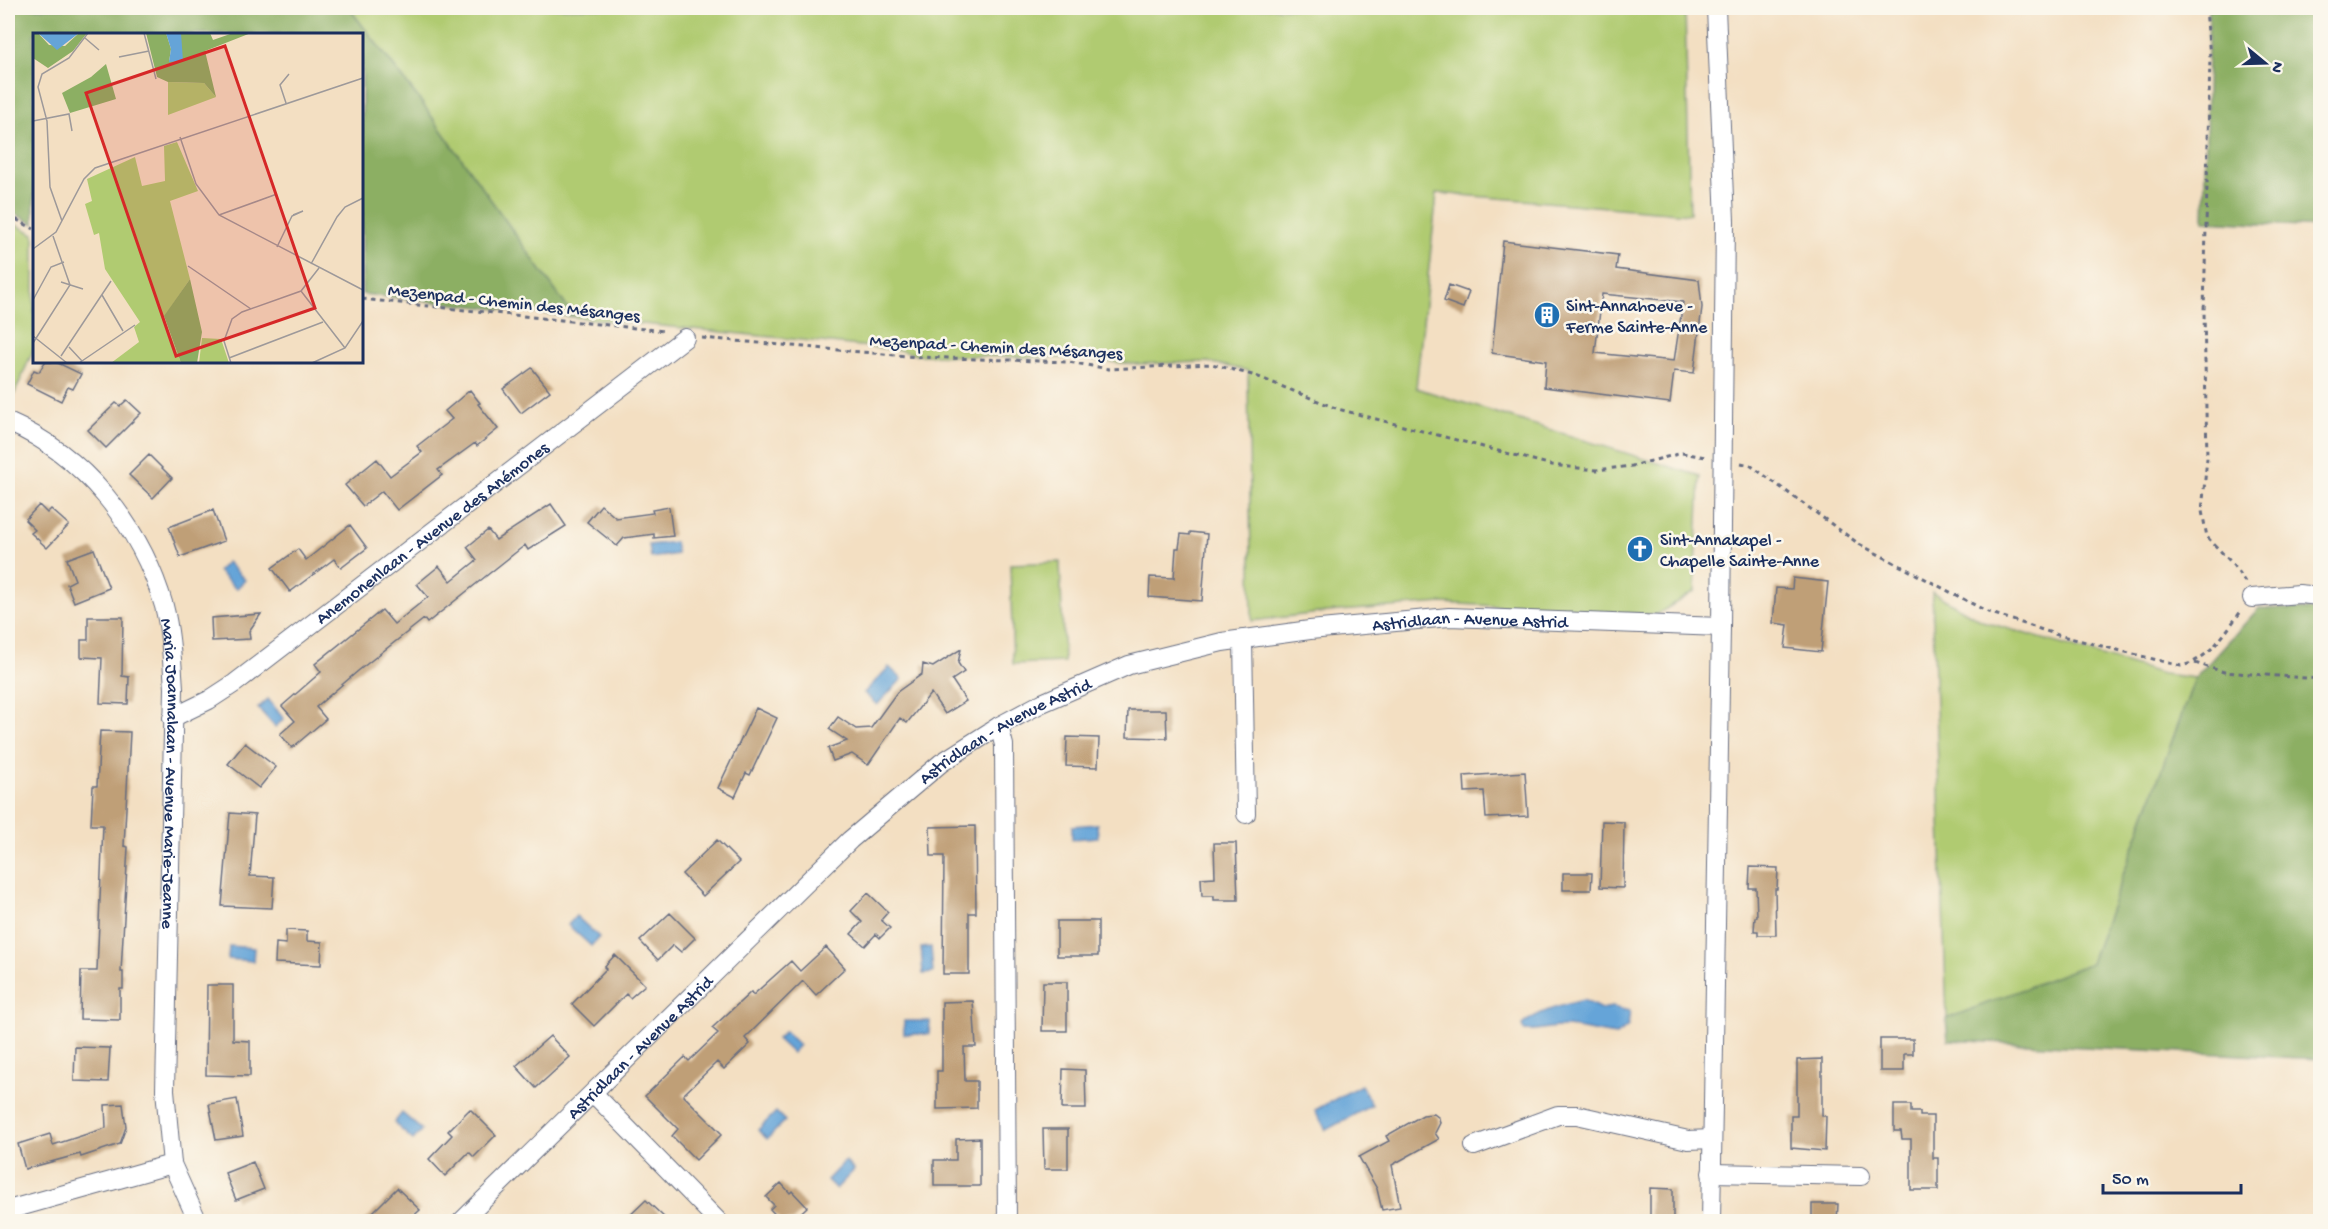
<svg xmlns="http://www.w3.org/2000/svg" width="2328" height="1229" font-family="'Gochi Hand',sans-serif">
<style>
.green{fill:#b0cb71;stroke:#667d68;stroke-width:1.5}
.forest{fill:#8caf63;stroke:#546f60;stroke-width:1.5}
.water{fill:#65a4d8;stroke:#406a9b;stroke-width:1.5}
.building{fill:#bf9f77;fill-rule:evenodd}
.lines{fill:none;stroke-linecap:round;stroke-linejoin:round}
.minor-casing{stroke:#676d81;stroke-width:20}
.path{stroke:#676d81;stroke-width:3;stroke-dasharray:4.5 4.5;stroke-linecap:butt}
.minor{stroke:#fff;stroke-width:18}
.labels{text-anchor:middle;stroke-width:5;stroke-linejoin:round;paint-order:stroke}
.street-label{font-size:18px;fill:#1b2f5e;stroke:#fbf7ec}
.poi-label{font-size:18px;fill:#1b2f5e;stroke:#fbf7ec;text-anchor:start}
.inset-road{fill:none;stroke:#9d999a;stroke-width:1.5}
.view{fill:#d62828;fill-opacity:0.15;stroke:#d62828;stroke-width:3}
.inset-edge{fill:none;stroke:#1b2f5e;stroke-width:3}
</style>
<rect width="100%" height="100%" fill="#fbf7ec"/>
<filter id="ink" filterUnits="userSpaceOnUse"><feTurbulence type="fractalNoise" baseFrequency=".0167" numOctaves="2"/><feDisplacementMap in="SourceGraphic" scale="12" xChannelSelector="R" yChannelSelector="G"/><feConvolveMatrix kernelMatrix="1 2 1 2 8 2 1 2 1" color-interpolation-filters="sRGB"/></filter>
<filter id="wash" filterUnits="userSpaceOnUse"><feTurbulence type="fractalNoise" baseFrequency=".008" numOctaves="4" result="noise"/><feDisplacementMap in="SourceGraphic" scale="24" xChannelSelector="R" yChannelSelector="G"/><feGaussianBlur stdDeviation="1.35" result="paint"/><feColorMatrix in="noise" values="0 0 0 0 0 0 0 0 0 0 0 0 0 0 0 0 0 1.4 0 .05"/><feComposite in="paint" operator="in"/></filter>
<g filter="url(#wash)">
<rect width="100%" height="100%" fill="#f3dfc2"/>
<!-- green -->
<path class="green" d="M349 8H1685L1690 214 1437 193 1416 388 1700 476 1695 591 1656 615 1442 603 1327 612 1252 621 1248 378 1249 371 1208 362 1133 364 1070 358 918 355 899 350 574 317 422 103Z
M8 221 34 234V348L11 402 8 400Z
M1060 562 1064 662 1013 664 1010 564Z
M1932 592 1982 621 2163 674 2195 678 2091 963 1947 1019Z"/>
<!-- forest -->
<path class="forest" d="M8 8H349L422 103 574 317 362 294V34H34V224L8 210Z
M2209 8H2320V227L2204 221Z
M2259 608 2320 610V1059L1948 1040 1946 1019 2091 963 2195 678Z"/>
<!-- water -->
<path class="water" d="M675 542 677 554 651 558 649 545Z
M227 562 245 580 236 589 218 571Z
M889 667 902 679 877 705 864 693Z
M268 699 284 719 275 727 258 708Z
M1097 824 1098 837 1072 839V826Z
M576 916 599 937 591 946 568 925Z
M229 946 254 948 253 961 228 959Z
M931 947 933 973 923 974 921 948Z
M1583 1000 1601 1009 1612 1007 1630 1011 1628 1026 1616 1035C1599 1033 1580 1027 1562 1027 1548 1026 1537 1032 1524 1030L1522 1025C1538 1011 1563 1005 1583 1000Z
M904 1021H930L929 1034H904Z
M785 1031 799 1045 792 1053 777 1039Z
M1361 1085 1372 1105 1326 1130 1315 1110Z
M776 1112 785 1121 767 1139 758 1130Z
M402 1113 422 1130 413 1140 394 1123Z
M845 1161 854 1170 836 1189 827 1180Z"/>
<g id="blocks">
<!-- building -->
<path class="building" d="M1503 241 1618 255 1616 269 1699 280 1702 307 1694 373 1674 371 1670 403 1544 387 1546 361 1492 353ZM1602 294 1683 302 1674 361 1595 353Z
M1449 285 1469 292 1463 308 1444 301Z
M45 362H56L81 374 73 389 68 387 61 401 27 384 34 370 39 372Z
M532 368 550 391 521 413 503 389Z
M470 390 480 403 478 404 498 429 477 446 475 443 438 470 442 475 397 510 382 491 363 506 345 485 377 459 390 476 422 452 417 446 452 419 445 411Z
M127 400 141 413 106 448 88 430 116 403 120 406Z
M149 455 172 478 153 498 129 475Z
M551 504 566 526 528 550 525 545 427 623 424 619 358 671 316 707 326 719 292 748 280 734 295 721 282 706 321 672 315 664 382 610 394 624 428 597 417 584 439 566 451 581 477 560 467 547 488 530 496 540Z
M39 505 47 513 51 509 69 525 47 548 31 533 35 530 25 520Z
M601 505 616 518 653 513 652 510 669 507 673 536 654 538V534L624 538 617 546 587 522Z
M213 510 224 541 180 557 169 527Z
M350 525 367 548 341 568 334 559 290 592 272 568 298 549 306 560Z
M1190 532 1207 534 1202 601 1149 597 1150 577 1174 578 1176 548H1179L1181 534 1190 535Z
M94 549 109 588 74 602 67 584 75 580 67 559Z
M1793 578 1828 582 1821 652 1785 648 1788 625 1773 623 1776 588 1792 589Z
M261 614 249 631 250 639 212 641 211 618Z
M88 617H123L122 676 129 677 128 704 100 703 102 658 81 657V640H88Z
M961 649 958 663 964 672 952 680 966 701 945 714 931 693 907 723 900 718 868 765 852 754 833 761 828 748 847 741 829 729 838 717 856 729 871 728 897 692 922 674 923 664 933 667Z
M756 708 777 718 750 775 746 773 735 797 718 788Z
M1128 710H1166L1167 738 1127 737Z
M100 731 130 732 124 846 128 847 121 972H123V989H120V1020L80 1019 81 971H97L103 825H91L93 786H97Z
M1067 737 1099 738 1098 767 1066 766Z
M245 743 276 767 259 788 228 764Z
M1525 772 1528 816 1486 818 1484 791 1465 792 1464 776Z
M230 813 255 815 250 876 274 877 272 908 222 906Z
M1602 821 1624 822 1623 888 1600 887Z
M975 826 976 913H969V974H943L944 856H931L930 827Z
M717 840 739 862 703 896 682 874Z
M1214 843H1236L1238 900H1214V896H1202L1201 878 1215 877Z
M1750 867 1778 868 1777 889H1775L1776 935H1758V931H1754L1755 917H1757L1756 888H1749Z
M1563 873H1592L1591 890H1563Z
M868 893 888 912 881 920 890 928 880 938 876 934 865 946 851 934 862 922 851 911Z
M670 913 695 938 681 952 673 945 658 960 640 941Z
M1057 921H1098V956H1057Z
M286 930 307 931V941L322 942 321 965 275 963 276 943 286 944Z
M826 947 845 968 816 995 803 981 745 1038 750 1044 724 1069 717 1062 683 1095 722 1134 696 1160 672 1136 678 1129 645 1096 685 1057 689 1061 718 1033 712 1028 751 992 753 995 791 961 800 971Z
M615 955 645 985 630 998 626 994 594 1026 572 1004 606 969 604 967Z
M1043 982H1067V1031H1042Z
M207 985H233V1040L250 1041V1076L206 1075Z
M973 1001 976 1047H964L965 1081H977V1108L937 1109V1071H942V1002Z
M550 1036 570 1057 536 1088 516 1066Z
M1880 1039H1913V1054H1904V1071H1880Z
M75 1047 110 1048 108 1082 74 1081Z
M1822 1059V1116H1826L1825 1151 1791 1148V1116H1797V1060Z
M1063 1069 1085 1070 1086 1109H1062Z
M237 1099 243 1136 216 1140 209 1104Z
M123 1104 126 1127 120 1144 81 1157 80 1154 25 1169 18 1144 50 1134 53 1145 106 1128 105 1105Z
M1894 1105H1911V1112H1920V1116H1933V1158H1938V1190H1911V1139H1902L1901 1131H1894Z
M470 1109 496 1135 474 1157 469 1152 445 1176 429 1159 452 1135 448 1131Z
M1434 1114 1439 1118 1440 1123 1435 1133 1439 1139 1392 1165 1400 1207 1382 1210 1377 1189 1359 1157 1389 1141 1386 1136 1423 1115Z
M1043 1129H1068V1169H1044Z
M980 1138V1186H934V1160H956V1139Z
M253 1162 264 1189 236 1200 225 1173Z
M781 1183 790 1193 792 1191 807 1207 792 1221H781L770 1209 774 1205 766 1197Z
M397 1188 420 1210 408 1221H364Z
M1650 1188 1673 1189V1221H1650Z
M646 1200 668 1221H624Z
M1812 1204H1838L1837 1221H1812Z"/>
</g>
</g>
<g filter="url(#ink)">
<use href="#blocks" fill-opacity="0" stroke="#676d81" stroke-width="1.5"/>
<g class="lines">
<defs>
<g id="minor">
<path id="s1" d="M8 422C84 455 141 526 164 606 171 633 172 660 174 688L165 1090 172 1164 198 1222"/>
<path d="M2252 598 2299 594 2320 596"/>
<path d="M1243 639 1246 814"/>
<path id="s2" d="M172 718 209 700 235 683 685 338"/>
<path d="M999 726 1004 745 1007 1222"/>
<path d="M593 1093 719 1222"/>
<path d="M1474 1146 1558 1115H1577L1688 1140 1712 1139"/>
<path d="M1711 1173 1861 1176"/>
<path d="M8 1210 172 1164"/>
<path id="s3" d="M461 1222 850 840 941 763 999 726 1042 703 1129 665 1222 642 1310 630 1449 617 1721 627"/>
<path d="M1711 1222 1721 627 1725 221 1716 8"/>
</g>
</defs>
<!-- minor casing -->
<use href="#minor" class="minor-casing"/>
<!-- path -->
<path class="path" d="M2206 8 2210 57 2204 312 2207 458 2202 511 2207 537 2231 562 2245 582
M8 215 34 229
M362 299 664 331
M702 338 918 357 1069 362 1109 369 1212 364 1256 376 1338 409 1552 465 1597 470 1632 466 1682 453 1705 457
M1741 463 1750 465 1859 544 1988 612 2058 635 2181 666C2210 660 2225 632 2242 610
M2195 663 2224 672 2320 679"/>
<!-- minor -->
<use href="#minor" class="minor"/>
</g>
</g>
<!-- icons -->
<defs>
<symbol id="building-disc" viewBox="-11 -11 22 22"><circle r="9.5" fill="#1f6fb2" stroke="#fbf7ec"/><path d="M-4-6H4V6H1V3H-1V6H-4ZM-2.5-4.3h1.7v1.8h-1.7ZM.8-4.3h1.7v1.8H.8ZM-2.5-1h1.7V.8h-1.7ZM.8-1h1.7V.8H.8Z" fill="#fff"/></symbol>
<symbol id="church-disc" viewBox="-11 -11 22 22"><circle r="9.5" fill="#1f6fb2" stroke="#fbf7ec"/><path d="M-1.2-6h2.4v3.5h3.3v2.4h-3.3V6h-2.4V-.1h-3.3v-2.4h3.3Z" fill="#fff"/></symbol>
</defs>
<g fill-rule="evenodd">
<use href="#building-disc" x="1532" y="300" width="30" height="30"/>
<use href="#church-disc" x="1625" y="534" width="30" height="30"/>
</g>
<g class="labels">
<!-- street labels -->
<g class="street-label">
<text transform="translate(514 302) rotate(6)" y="6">Mezenpad - Chemin des Mésanges</text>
<text transform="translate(996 346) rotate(3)" y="6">Mezenpad - Chemin des Mésanges</text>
<text dy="6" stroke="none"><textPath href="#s2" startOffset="320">Anemonenlaan - Avenue des Anémones</textPath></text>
<text dy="6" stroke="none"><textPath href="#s3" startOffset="1222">Astridlaan - Avenue Astrid</textPath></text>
<text dy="6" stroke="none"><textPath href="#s3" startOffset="736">Astridlaan - Avenue Astrid</textPath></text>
<text dy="6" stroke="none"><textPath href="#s1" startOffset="417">Maria Joannalaan - Avenue Marie-Jeanne</textPath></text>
<text dy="6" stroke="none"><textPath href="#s3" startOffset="250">Astridlaan - Avenue Astrid</textPath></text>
</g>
<!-- poi labels -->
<g class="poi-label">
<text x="1566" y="311">Sint-Annahoeve -<tspan x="1566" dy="21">Ferme Sainte-Anne</tspan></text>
<text x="1660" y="545">Sint-Annakapel -<tspan x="1660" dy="21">Chapelle Sainte-Anne</tspan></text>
</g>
</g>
<!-- overview -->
<g transform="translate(33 33)">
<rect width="330" height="330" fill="#f3dfc2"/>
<path d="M135 49 171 50 183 64 135 82ZM144 109 165 158 137 168 157 246 131 284 148 330H78L106 309 101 294 107 289 72 236 66 200 61 202 52 171 59 168 54 146 102 124 109 153 132 148 131 113ZM169 305 188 306 196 330H166Z" fill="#b0cb71"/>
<path d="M0 0H5L16 12 32 13 46 0H54L40 18 15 35 0 25ZM113 0H133L138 16 136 29 148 0H177L180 7 200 0H218L172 18 183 64 171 50 135 49 124 44ZM73 31 83 66 37 80 29 60 58 44ZM157 246 169 299 164 330H148L131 283Z" fill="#8caf63"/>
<path d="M5 0H46L24 17ZM133 0H148L150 28 136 29 138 16Z" fill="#65a4d8"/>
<path class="inset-road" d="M111 0 123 46M52 5 66 17M86 24 116 18M253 70 247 52 256 41M0 88 36 81 39 98M147 104 163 151 186 182 330 257M186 182 244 161M29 188 17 154 14 88 5 54 9 41 36 25 55 0M244 214 259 183 270 178 260 182M0 216 23 199 51 146 62 135 330 45M278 231 304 184 312 174 330 165M155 233 218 276M28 249 50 256M268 258 312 315M69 262 90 298M0 267 18 234 31 229M0 303 34 330M0 310 37 252 20 203M36 314 49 328M28 323 78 248M196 325 290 289M46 330 102 292M198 330 191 308 199 286 209 279 268 258 286 235M279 330 312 315 330 288"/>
<path class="view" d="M192 13 282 275 143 323 53 60Z"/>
<rect width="330" height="330" class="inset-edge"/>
</g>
<!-- margin -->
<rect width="2328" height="1229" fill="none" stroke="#fbf7ec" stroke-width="30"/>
<!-- north arrow -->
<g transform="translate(2265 63) rotate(109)" stroke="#fbf7ec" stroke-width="4.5" paint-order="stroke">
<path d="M0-4.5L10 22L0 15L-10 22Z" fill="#1b2f5e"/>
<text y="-9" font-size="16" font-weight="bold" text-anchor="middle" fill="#1b2f5e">N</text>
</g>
<!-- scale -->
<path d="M2103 1184v9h138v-9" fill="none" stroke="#1b2f5e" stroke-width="3"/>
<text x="2112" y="1184" font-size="18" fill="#1b2f5e" stroke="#fbf7ec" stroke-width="4.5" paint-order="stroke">50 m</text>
</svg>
